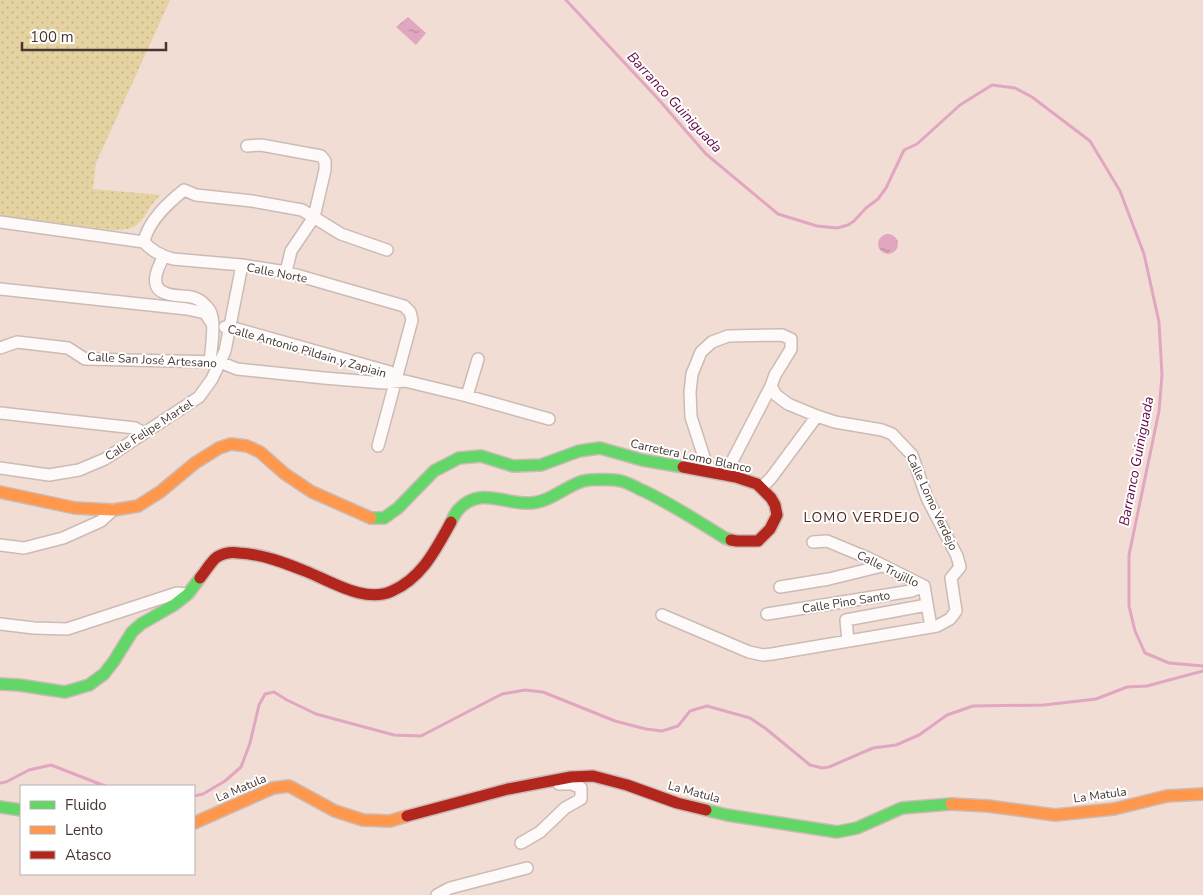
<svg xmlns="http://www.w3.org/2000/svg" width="1203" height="895" font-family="'Nunito Sans',sans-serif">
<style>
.park{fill:url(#park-dots)}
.water{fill:url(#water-ripples)}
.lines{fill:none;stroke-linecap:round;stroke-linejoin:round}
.stream{stroke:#e1a6c0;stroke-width:3}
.street-casing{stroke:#cbbbb5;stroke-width:14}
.fast-casing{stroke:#cbbbb5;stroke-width:14}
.slow-casing{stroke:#cbbbb5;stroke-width:14}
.jam-casing{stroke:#cbbbb5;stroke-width:14}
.street{stroke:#fdfaf9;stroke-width:11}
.fast{stroke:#63d668;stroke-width:11}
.slow{stroke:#ff974d;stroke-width:11}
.jam{stroke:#b3261e;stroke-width:11}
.labels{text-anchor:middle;stroke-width:4;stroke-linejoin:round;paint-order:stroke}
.street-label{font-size:12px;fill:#463731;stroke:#fff}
.water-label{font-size:14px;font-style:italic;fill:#630645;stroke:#fff}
.neighbourhood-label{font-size:14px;letter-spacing:1px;fill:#46291e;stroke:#fff}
</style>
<defs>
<pattern id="park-dots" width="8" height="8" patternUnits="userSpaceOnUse" patternTransform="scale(1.25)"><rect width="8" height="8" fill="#e4d2a1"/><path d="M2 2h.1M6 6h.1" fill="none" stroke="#c5b58b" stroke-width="1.8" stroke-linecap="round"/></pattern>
<pattern id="water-ripples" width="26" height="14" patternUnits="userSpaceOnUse" patternTransform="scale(1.25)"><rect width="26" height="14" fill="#e1a6c0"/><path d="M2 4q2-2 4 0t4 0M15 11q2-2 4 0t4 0" fill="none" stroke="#b8889d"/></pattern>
</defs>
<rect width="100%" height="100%" fill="#f2ddd5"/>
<!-- park -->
<path class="park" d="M0 0H170L96 163 93 189 161 195C140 212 148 231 113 230L0 216Z"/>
<!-- water -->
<path class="water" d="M408 17 426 33 416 45 396 27Z
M878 244a10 10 0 1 1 20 0a10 10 0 1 1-20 0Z"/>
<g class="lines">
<!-- stream -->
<path class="stream" d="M566 0 660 101 706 154 778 214 817 226 837 228 848 225 854 221 866 208 878 199 886 188 904 150 917 144 960 105 992 85 1015 88 1032 97 1090 141 1120 191 1144 254 1159 322 1162 375 1159 411 1129 555V606L1135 631 1145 653 1169 663 1203 666
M0 783 6 782 29 770 51 765 105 786
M194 796 203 794 225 781 241 767 250 743 259 705 265 694 274 692 287 700 316 714 394 735 421 736 502 694 525 690 543 692 615 721 646 729 662 731 678 726 690 711 707 706 750 718 765 728 810 765 822 768 829 767 873 748 896 745 919 735 947 715 973 706 1044 705 1096 699 1127 687 1147 686 1203 671"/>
<defs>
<path id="street" d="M247 146 261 145 321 156 325 161V170L314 217 291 251 286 272
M0 222 144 242
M144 242C152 252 162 256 173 259L242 265 286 272 404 306 410 312 412 320 378 446
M144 242C148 221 168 203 184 190L196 195 252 201 302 210 341 234 387 250
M164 256C158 267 148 287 165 293 179 299 194 292 205 305 207 307 209 309 210 311 216 323 211 349 210 362
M0 289 187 309 205 313 213 325
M225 327H230L390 372 395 381
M0 348 17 342 68 348 85 359 220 362 237 369 324 378 384 383 405 381 467 396 549 419
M467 396 478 359
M0 413 135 428 144 433
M0 468 49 475 79 470 105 459 199 397 212 379 225 351 242 265
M725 475 771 386
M761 488 771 478 817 416
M813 542 827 541 868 558 924 586 931 627
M0 545 24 548 63 538 101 521 113 510
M780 587 829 579 882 566
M767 614 911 591 924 586
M662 615 749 652 763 655 772 654 937 626 950 619 956 611 951 578 960 567 957 556 927 498 912 455 892 434 882 430 835 422 817 416 788 404 776 395 771 386 775 375 791 349V339L782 335 728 336 712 342 701 352 692 374 690 392 691 417 704 457 711 472
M0 624 34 628 67 629 177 593 188 594
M848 641 846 620 927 605
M521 843 540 832 565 808 581 799V788L572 784H559
M437 895 450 888 527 868"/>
<path id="fast" d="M371 518H384L398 508 434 471 459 458 481 456 513 466 541 465 579 451 600 448 642 460 683 467
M451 522C453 518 455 513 459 509 480 486 505 505 531 503 550 502 566 486 583 481 592 479 613 479 621 481 630 483 638 489 646 492 673 505 699 522 725 538L731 540
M0 684 19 685 65 692 89 685 104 674 114 661 132 632 141 624 174 605 188 594 200 578
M0 807 21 810
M706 810 727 815 837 832 857 828 902 808 951 804"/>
<path id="slow" d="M0 492 75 508 113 510 138 506 160 492 195 463 219 448 231 444 247 446 260 452 285 474 312 492 371 518
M951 804 988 806 1055 815 1114 809 1167 796 1203 794
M194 823 273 788 289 786 335 811 363 820 390 821 407 816"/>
<path id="jam" d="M683 467 736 477 757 484 771 498 775 505 777 515 770 529 758 541H737L731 540
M200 578C205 572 212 560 217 557 224 553 232 552 239 553 262 554 285 563 305 571 331 581 365 604 392 591 422 578 436 549 451 522
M407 816 508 789 571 777 593 776 627 785 677 803 706 810"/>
</defs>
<!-- street casing -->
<use href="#street" class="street-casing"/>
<!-- fast casing -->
<use href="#fast" class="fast-casing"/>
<!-- slow casing -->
<use href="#slow" class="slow-casing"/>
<!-- jam casing -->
<use href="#jam" class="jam-casing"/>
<!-- street -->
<use href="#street" class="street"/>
<!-- fast -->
<use href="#fast" class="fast"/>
<!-- slow -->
<use href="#slow" class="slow"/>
<!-- jam -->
<use href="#jam" class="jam"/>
</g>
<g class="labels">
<!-- street labels -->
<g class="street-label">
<text transform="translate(277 273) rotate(11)" y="4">Calle Norte</text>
<text transform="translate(307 351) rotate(16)" y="4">Calle Antonio Pildain y Zapiain</text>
<text transform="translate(152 360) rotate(3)" y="4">Calle San José Artesano</text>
<text transform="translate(149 430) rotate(-33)" y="4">Calle Felipe Martel</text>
<text transform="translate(691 456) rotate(12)" y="4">Carretera Lomo Blanco</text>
<text transform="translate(932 502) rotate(65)" y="4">Calle Lomo Verdejo</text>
<text transform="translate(888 569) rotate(26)" y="4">Calle Trujillo</text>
<text transform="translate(846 602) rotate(-9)" y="4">Calle Pino Santo</text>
<text transform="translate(241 788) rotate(-23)" y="4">La Matula</text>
<text transform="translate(694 792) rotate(15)" y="4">La Matula</text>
<text transform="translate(1100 795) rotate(-8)" y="4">La Matula</text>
</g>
<!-- water labels -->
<g class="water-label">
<text transform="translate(675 102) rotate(47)" y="5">Barranco Guiniguada</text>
<text transform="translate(1136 461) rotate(-79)" y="5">Barranco Guiniguada</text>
</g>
<!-- neighbourhood labels -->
<g class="neighbourhood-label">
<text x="862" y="522">LOMO VERDEJO</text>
</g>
</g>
<!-- legend -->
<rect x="20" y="785" width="175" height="90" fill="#ffffff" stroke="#b5afad"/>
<rect x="30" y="801" width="25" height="8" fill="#63d668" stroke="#b5afad"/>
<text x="65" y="810" font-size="15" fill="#463731">Fluido</text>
<rect x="30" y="826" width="25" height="8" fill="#ff974d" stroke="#b5afad"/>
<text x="65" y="835" font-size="15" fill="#463731">Lento</text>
<rect x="30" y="851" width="25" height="8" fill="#b3261e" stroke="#b5afad"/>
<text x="65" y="860" font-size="15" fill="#463731">Atasco</text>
<!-- scale -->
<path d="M22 42v8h144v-8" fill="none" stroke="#463731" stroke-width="2.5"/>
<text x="30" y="42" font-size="15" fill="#463731" stroke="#ffffff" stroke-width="4" paint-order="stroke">100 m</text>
</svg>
